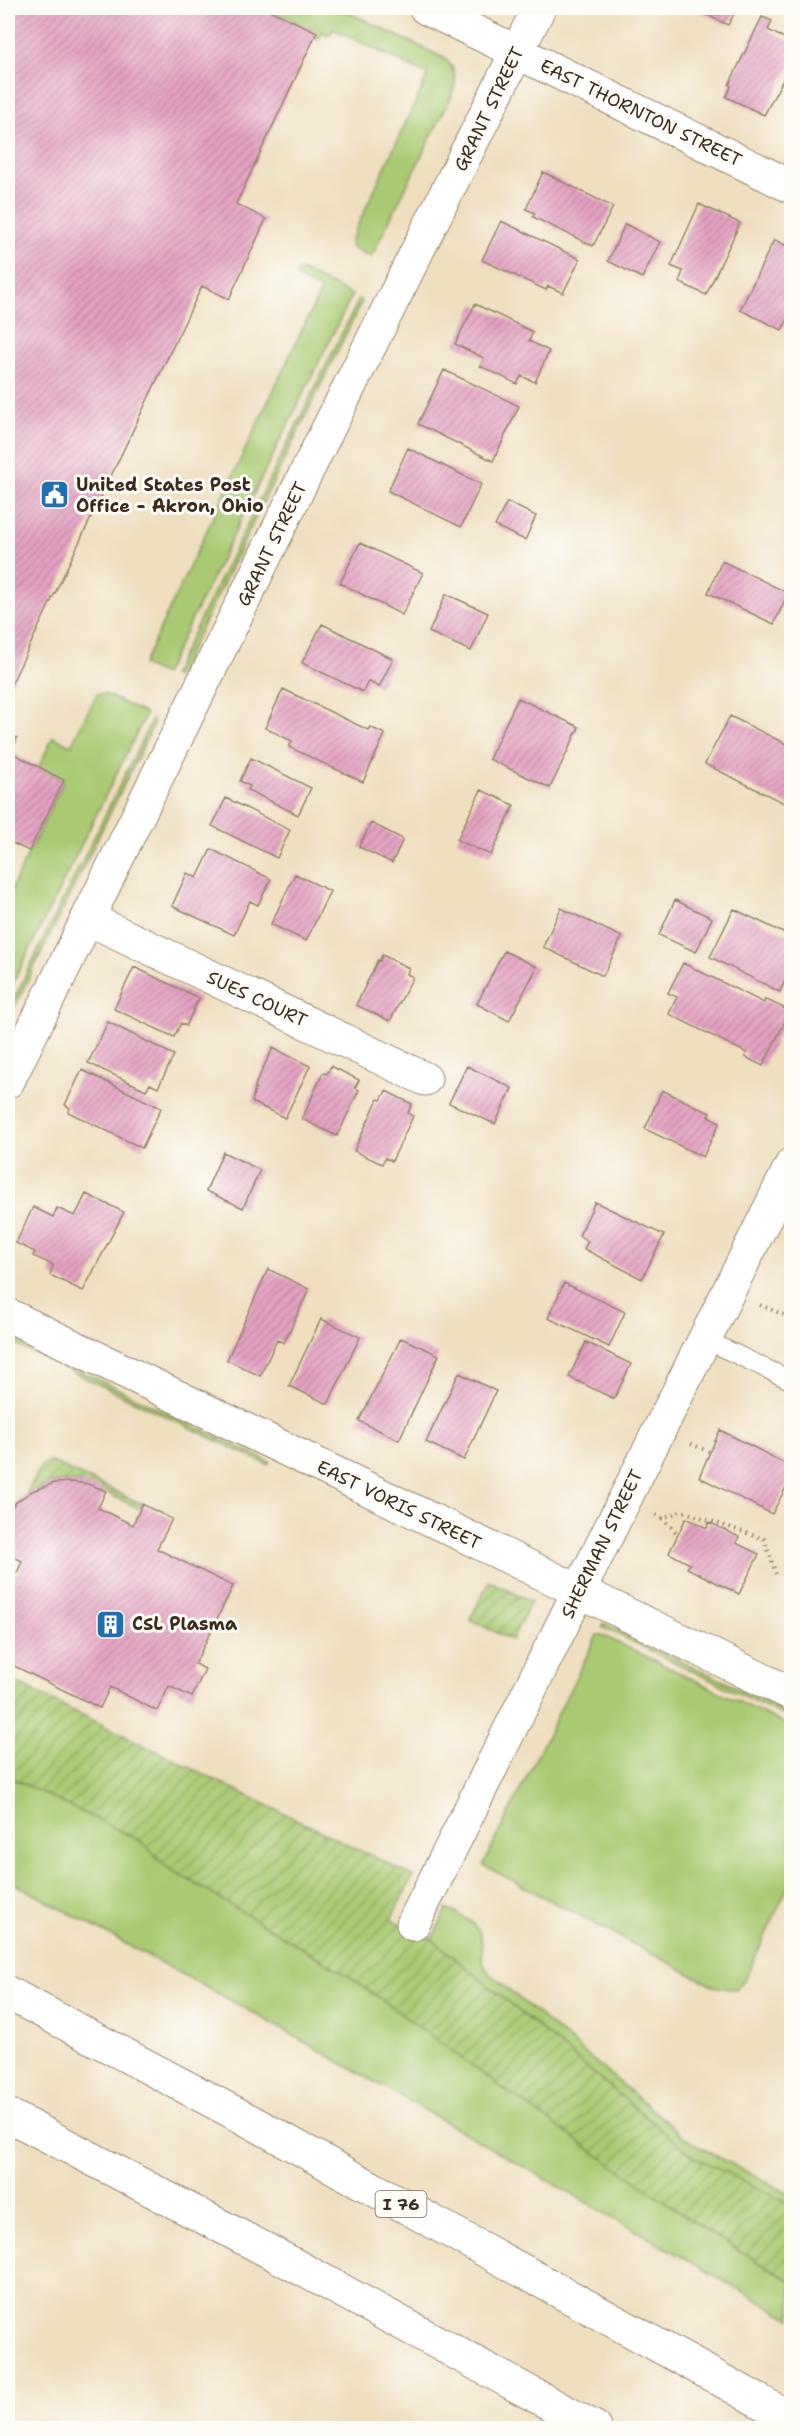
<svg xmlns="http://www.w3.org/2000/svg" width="799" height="2436" font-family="'Shantell Sans',sans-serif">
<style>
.grass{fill:#a9ca72;stroke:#727a48;stroke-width:1.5}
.garden{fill:url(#garden-furrows);stroke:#727a48;stroke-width:1.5}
.building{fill:url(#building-hatch)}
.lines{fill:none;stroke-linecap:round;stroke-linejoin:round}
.lane-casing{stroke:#95846e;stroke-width:20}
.street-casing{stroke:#95846e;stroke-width:35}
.secondary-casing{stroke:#95846e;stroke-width:35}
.highway-casing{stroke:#95846e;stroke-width:35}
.path{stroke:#95846e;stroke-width:4;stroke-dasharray:1.5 4.5;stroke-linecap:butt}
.lane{stroke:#fff;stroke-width:18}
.street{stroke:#fff;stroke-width:33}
.secondary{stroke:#fff;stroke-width:33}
.highway{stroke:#fff;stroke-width:33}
.labels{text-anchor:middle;stroke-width:6;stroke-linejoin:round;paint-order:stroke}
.shield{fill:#fdfcf7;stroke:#75695f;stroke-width:1.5}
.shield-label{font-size:16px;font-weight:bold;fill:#3b2a1e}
.street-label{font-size:18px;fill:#3b2a1e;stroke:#fdfcf7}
.poi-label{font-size:18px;font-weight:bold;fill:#3b2a1e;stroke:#fdfcf7;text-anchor:start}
</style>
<defs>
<pattern id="garden-furrows" width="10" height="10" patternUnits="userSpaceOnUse" patternTransform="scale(1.5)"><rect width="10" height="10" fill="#a9ca72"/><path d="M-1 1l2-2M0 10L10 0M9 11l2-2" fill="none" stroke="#8ba45d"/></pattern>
<pattern id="building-hatch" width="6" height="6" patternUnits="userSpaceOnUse" patternTransform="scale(1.5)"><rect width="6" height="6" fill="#e4a1c2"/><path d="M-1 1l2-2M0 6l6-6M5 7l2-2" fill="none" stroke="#ba839d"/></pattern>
</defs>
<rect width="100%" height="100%" fill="#fdfcf7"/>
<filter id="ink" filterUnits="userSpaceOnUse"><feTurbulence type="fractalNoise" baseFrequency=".0167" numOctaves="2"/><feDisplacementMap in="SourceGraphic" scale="12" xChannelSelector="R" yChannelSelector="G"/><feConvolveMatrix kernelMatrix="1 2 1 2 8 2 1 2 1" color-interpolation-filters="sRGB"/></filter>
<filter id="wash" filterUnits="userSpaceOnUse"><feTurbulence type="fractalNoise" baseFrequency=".008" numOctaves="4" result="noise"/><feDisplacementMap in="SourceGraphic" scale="24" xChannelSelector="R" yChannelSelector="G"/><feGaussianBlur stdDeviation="1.35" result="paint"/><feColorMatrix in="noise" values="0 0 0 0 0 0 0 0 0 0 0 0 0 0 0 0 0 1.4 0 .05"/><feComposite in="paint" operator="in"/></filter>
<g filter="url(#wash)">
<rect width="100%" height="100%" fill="#efdfbf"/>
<!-- grass -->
<path class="grass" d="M265 8H339L444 58C458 69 457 84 450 99L371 257 352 248 350 242 428 75 333 29 330 35 322 32 319 39 315 37 316 32Z
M301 270 352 295 164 675 143 665 321 290 298 278 296 273Z
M359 299 362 301 197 637 177 677 172 676Z
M97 694H105L146 714 8 993V896L64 780 39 767 53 737 71 745Z
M152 720 154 724 8 1020V1011Z
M8 1336 270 1462 268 1465 8 1341Z
M604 1623 791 1714V1719L602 1627Z
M597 1635H602L791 1727V1880L746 1977 736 1990 713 1986 483 1865Z
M8 1776 141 1841 167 1867 349 1976 505 2090 712 2234 791 2281V2319L259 2016 8 1880Z
M447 1909C456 1913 468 1918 475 1926 489 1941 474 1957 490 1974L692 2143 791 2195V2205L693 2156 432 1939Z"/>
<!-- garden -->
<path class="garden" d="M48 1461 52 1462 142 1504 140 1509C100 1491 71 1466 26 1495L41 1466Z
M489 1581 531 1601 512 1640 470 1620Z
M8 1679 413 1876 391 1919 432 1939 693 2156 791 2205V2281L712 2234 505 2090 349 1976 167 1867 141 1841 8 1776Z"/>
<g id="blocks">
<!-- building -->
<path class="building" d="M8 8H265L317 32 236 204 266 219 229 299 202 286 8 691Z
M693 8H737L728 25Z
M762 17 772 21 768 30 792 42V63L764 115 726 97 731 86 729 85Z
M543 172 613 207 593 246 533 217 535 213 526 209Z
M699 204 740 223 706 295 679 282 683 271 671 266Z
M501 221 580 259 563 293 548 286 546 290 482 260Z
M625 224 660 242 642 278 608 261Z
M774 240 792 248V311L782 330 740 310Z
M475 304 533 332 529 341 549 351 535 382 521 376 517 384 480 366 484 358 455 344Z
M444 370 519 406 493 461 418 424Z
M408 448 481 484 461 527 388 491Z
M507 502 536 516 525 540 495 526Z
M360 543 423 573 402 615 340 583Z
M722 561 788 593 774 624 708 593Z
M446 594 488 613 471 651 429 632Z
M322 624 393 659 379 687 368 681 363 692 302 663Z
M283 689 368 730 370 727 385 734 363 782 289 747 292 741 265 728Z
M518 698 579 727 550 788 489 759Z
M730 716 792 747V807L705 764Z
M8 733 17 738 10 752 64 780 29 851 8 841Z
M251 758 311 788 298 815 248 790 250 786 240 781Z
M481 790 514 805 491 855 457 840Z
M226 798 290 830 277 858 212 826Z
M371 823 403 839 392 863 359 847Z
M211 849 271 879 258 905 250 901 234 935 172 906 187 873 197 878Z
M295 874 330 891 306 941 271 924Z
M675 900 712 918 696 952 659 935Z
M561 908 622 937 603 976 543 947Z
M734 909 792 937V978L787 976 780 992 710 957Z
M504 951 537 967 509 1021 477 1004Z
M382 955 409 968 407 974 413 977 390 1021 356 1005 378 960 380 961Z
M683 963 764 1003 765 999 790 1011 763 1066 745 1057 747 1053 669 1014 677 997 668 993Z
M134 967 199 998 186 1026 181 1023 174 1037 114 1009Z
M108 1022 174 1055 158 1088 150 1084 146 1090 88 1063Z
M273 1048 310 1066 285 1118 252 1102 256 1083Z
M331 1066 359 1080 355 1088 359 1090 337 1136 302 1119 323 1073 327 1074Z
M467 1066 512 1088 495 1124 449 1103Z
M82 1070 161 1108 142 1148 68 1112 70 1108 65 1105Z
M662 1090 710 1113 708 1116 720 1122 703 1157 645 1129Z
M386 1091 412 1104 408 1113 413 1116 392 1161 385 1158 382 1164 354 1151 378 1099 381 1100Z
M223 1152 260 1170 243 1208 206 1191Z
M86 1194 124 1212 83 1291 50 1275 53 1265 33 1256 35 1252 16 1243 33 1207 53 1217 57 1208 75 1216Z
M595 1202 664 1235 642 1279 584 1249 588 1241 579 1236Z
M268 1269 309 1289 284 1343 277 1340 260 1376 227 1360Z
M564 1283 625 1312 609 1347 548 1318Z
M321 1319 360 1337 328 1404 289 1386Z
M401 1338 439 1355 399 1440 359 1421Z
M586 1342 631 1364 614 1399 569 1377Z
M459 1373 496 1391 464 1460 426 1442Z
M720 1430 792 1467V1476L772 1514 699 1477Z
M72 1482 88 1484 106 1491 98 1508 133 1525 142 1504 172 1519 157 1549 233 1586 195 1664 205 1669 192 1697 169 1686 157 1711 110 1687 100 1708 8 1663V1569L17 1573 22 1561 8 1554 12 1539 8 1537V1512L15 1503 32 1491 55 1483Z
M686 1518 707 1528 709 1522 739 1537 736 1543 759 1554 739 1594 687 1568 690 1564 669 1553Z"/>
</g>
</g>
<g filter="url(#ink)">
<use href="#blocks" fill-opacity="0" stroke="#95846e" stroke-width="1.5"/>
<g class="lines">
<defs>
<path id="lane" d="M704 1339 792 1381"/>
<path id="street" d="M426 8 517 52
M89 919 425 1079
M413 1924 792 1164"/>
<path id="secondary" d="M517 52 792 187
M8 1081 303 479 539 8
M8 1315 792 1694"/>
<path id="highway" d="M8 1993 248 2120 792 2419
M8 2115 274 2254 595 2428"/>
</defs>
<!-- lane casing -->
<use href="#lane" class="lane-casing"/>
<!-- street casing -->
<use href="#street" class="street-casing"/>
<!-- secondary casing -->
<use href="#secondary" class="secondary-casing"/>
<!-- highway casing -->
<use href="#highway" class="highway-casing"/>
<!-- path -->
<path class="path" d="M760 1305 792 1318
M691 1444 710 1452
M656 1515 662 1518 682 1511 764 1539 776 1574
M662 1518 678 1534"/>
<!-- lane -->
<use href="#lane" class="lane"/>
<!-- street -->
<use href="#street" class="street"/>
<!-- secondary -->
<use href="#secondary" class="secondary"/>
<!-- highway -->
<use href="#highway" class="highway"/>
</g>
</g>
<!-- icons -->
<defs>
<symbol id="civic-square" viewBox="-11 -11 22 22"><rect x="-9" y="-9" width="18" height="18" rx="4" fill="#1f6fb2" stroke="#fdfcf7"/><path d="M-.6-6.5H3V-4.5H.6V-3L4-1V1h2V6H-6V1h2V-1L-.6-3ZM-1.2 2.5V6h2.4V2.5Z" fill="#fff"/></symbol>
<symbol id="building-square" viewBox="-11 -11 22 22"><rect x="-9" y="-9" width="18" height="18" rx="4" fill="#1f6fb2" stroke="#fdfcf7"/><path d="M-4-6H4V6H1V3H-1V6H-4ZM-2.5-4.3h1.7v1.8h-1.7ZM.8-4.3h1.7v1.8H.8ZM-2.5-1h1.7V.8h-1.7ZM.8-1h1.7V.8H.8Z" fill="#fff"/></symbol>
</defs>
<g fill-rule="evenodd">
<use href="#civic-square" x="38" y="478" width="33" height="33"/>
<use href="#building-square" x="94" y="1608" width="33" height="33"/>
</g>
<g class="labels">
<!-- shield labels -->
<rect class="shield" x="375.5" y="2191" width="51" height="26" rx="4.5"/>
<g class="shield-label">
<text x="401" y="2210">I 76</text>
</g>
<!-- street labels -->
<g class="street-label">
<text transform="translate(489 109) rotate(-64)" y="6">GRANT STREET</text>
<text transform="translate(641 113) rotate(26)" y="6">EAST THORNTON STREET</text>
<text transform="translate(272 544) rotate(-64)" y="6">GRANT STREET</text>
<text transform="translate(257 999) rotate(25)" y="6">SUES COURT</text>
<text transform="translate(399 1505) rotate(26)" y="6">EAST VORIS STREET</text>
<text transform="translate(602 1544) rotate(-64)" y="6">SHERMAN STREET</text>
</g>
<!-- poi labels -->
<g class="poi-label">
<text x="76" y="491">United States Post<tspan x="76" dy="21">Office - Akron, Ohio</tspan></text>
<text x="132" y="1630">CSL Plasma</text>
</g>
</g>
<!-- margin -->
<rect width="799" height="2436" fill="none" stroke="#fdfcf7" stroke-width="30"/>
</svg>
